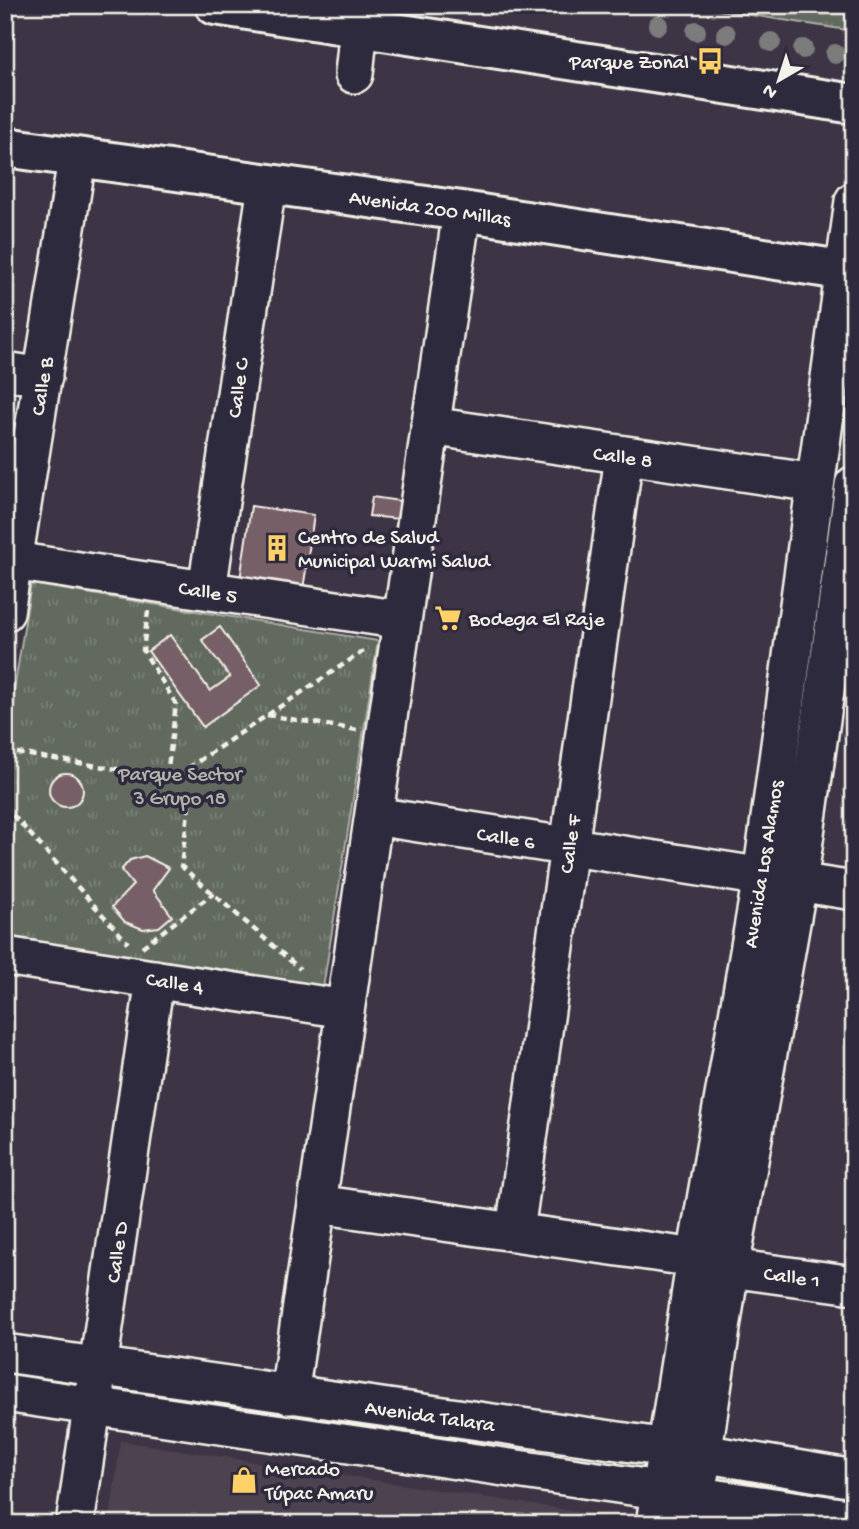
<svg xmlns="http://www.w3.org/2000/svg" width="859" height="1529" font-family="'Gochi Hand',sans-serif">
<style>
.built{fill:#4e424f}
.park{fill:url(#park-tufts);stroke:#abaea4;stroke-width:2}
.building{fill:#775f67;stroke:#f4f1e8;stroke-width:2}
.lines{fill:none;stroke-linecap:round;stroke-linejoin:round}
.minor-casing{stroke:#f4f1e8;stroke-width:42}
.major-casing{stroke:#f4f1e8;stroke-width:44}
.path{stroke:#f4f1e8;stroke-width:4.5;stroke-dasharray:7 5;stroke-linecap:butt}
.minor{stroke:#2f2a3d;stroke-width:37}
.major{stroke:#2f2a3d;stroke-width:38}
.tree{fill:#7d7b7d}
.labels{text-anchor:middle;stroke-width:7;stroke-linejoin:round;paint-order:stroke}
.poi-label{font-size:21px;fill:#f4f1e8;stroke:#2f2a3d;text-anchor:start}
.street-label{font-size:21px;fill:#f4f1e8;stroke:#2f2a3d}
.park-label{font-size:21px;fill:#b2b5ab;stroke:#2f2a3d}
</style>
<defs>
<pattern id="park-tufts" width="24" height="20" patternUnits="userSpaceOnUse" patternTransform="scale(1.75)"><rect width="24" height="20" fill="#626b60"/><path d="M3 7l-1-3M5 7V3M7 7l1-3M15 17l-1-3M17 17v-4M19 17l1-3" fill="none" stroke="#798177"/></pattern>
</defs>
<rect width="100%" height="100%" fill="#3d3545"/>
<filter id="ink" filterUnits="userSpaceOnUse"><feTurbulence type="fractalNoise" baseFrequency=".0143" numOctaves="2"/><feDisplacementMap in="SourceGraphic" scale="14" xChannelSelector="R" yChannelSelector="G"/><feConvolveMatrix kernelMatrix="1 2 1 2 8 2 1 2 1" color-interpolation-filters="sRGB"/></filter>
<g filter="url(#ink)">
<!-- built -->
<path class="built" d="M121 1441 625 1519 624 1524H109Z"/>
<!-- park -->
<path class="park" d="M686 5H854V31Z
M31 584 378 641 323 988 5 936V747Z"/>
<!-- building -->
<path class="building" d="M372 497 400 501 399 519 369 516Z
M251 506 314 515 303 590 240 580Z
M220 627 261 685 203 727 148 651 170 635 210 691 230 677 202 640Z
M49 790a17 17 0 1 1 34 0a17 17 0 1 1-34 0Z
M145 856 169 868 153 890 172 916 159 927 143 929 125 922 112 907 133 885 121 870 130 860Z"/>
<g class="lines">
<defs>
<path id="minor" d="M354 74 359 28
M5 371 43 377
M430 426 815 483
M13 561 402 620
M207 590 267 185
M5 612 77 159
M374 816 854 891
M5 956 345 1009
M317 1204 696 1258
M515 1231 624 456
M730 1268 854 1285
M5 1353 702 1453 854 1479
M5 1393 854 1519
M289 1395 462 211
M75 1524 155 979
M655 1524 696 1258 762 877 854 201
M692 1524 730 1268 798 883 854 485"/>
<path id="major" d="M215 5 854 104
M5 147 462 211 854 272"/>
</defs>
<!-- minor casing -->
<use href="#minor" class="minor-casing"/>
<!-- major casing -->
<use href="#major" class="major-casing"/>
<!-- path -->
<path class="path" d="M148 611 143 650 176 704 168 768
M267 715 357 730
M5 751 160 776
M188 768 368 648
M189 805 181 866 300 969
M5 806 128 943
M142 947 214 893"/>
<!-- minor -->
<use href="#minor" class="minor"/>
<!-- major -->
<use href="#major" class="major"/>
</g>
<!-- trees -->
<g class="tree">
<circle cx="658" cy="25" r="10"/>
<circle cx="696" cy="31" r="10"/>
<circle cx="726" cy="34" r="10"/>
<circle cx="771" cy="42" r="10"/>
<circle cx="803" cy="49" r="10"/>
<circle cx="835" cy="54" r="10"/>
</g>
</g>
<!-- icons -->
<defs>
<symbol id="bus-bare" viewBox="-9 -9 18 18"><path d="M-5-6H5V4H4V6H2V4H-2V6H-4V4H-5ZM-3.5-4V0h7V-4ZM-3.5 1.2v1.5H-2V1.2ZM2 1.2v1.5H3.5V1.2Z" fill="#ffd166" stroke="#2f2a3d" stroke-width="2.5" paint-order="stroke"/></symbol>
<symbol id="building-bare" viewBox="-9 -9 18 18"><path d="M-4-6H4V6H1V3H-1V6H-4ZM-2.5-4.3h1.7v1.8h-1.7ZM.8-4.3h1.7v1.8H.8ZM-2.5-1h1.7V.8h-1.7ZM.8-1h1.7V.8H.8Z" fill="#ffd166" stroke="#2f2a3d" stroke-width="2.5" paint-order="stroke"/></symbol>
<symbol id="supermarket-bare" viewBox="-9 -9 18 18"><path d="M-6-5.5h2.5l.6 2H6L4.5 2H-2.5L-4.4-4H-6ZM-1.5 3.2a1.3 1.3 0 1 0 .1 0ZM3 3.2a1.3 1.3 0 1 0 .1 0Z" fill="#ffd166" stroke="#2f2a3d" stroke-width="2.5" paint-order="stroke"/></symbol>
<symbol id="shop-bare" viewBox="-9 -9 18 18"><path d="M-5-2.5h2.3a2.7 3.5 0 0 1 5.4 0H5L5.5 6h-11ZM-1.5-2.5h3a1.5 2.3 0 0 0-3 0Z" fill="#ffd166" stroke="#2f2a3d" stroke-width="2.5" paint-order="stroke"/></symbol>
</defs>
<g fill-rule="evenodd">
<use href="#bus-bare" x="691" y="42" width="38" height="38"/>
<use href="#building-bare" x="258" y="529" width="38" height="38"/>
<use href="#supermarket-bare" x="429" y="599" width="38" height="38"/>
<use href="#shop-bare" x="225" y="1461" width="38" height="38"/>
</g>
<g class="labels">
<!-- poi labels -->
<g class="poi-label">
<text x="689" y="68" text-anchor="end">Parque Zonal</text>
<text x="298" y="543">Centro de Salud<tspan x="298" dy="24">Municipal Warmi Salud</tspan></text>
<text x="469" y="625">Bodega El Raje</text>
<text x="265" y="1475">Mercado<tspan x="265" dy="24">Túpac Amaru</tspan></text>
</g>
<!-- street labels -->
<g class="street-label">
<text transform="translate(430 207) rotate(8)" y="7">Avenida 200 Millas</text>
<text transform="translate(41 386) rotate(-81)" y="7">Calle B</text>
<text transform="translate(237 388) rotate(-82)" y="7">Calle C</text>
<text transform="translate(623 456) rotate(8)" y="7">Calle 8</text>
<text transform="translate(208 591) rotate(9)" y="7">Calle 5</text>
<text transform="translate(506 837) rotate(9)" y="7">Calle 6</text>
<text transform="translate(569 844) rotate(-82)" y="7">Calle F</text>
<text transform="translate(762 864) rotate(-81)" y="7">Avenida Los Alamos</text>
<text transform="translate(175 982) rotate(9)" y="7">Calle 4</text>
<text transform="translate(116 1252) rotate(-82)" y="7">Calle D</text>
<text transform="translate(792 1276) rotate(8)" y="7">Calle 1</text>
<text transform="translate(430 1415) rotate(8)" y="7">Avenida Talara</text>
</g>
<!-- park labels -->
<g class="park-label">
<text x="180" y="780">Parque Sector<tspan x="180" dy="24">3 Grupo 18</tspan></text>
</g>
</g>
<!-- margin -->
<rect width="859" height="1529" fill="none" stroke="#2f2a3d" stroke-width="28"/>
<rect x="14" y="14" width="831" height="1501" fill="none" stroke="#f4f1e8" stroke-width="2.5" filter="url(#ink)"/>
<!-- north arrow -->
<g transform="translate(779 80) rotate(219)" stroke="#2f2a3d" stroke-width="5" paint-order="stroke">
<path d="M0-5L12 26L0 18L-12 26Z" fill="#f4f1e8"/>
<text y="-10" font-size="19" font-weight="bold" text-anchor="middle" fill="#f4f1e8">N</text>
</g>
</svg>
